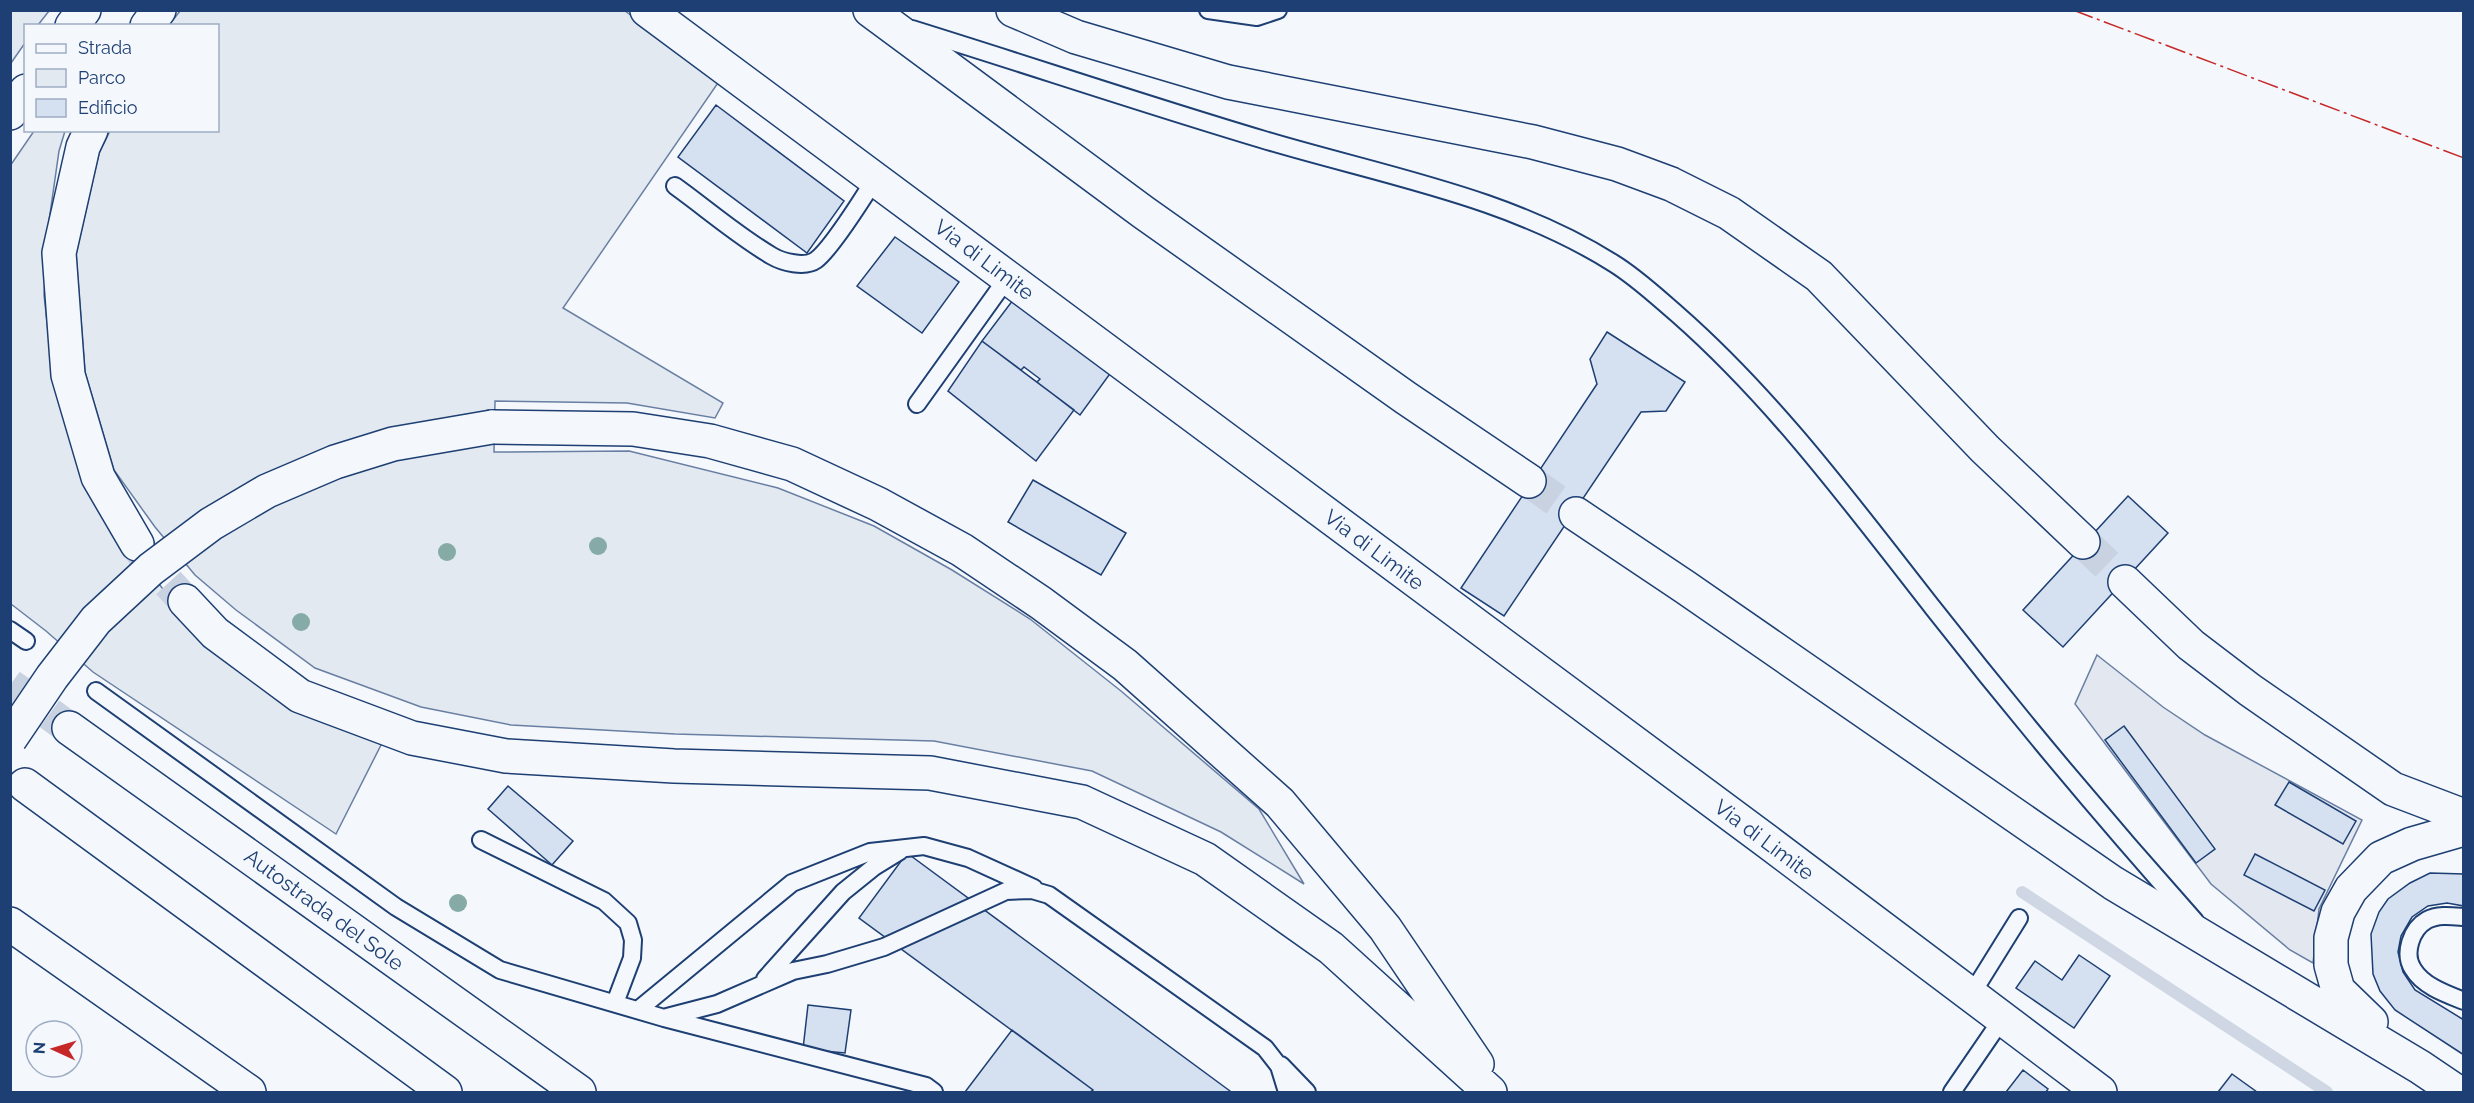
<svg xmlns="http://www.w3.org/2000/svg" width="2474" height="1103" font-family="Raleway,sans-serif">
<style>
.green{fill:#e3e9f0;stroke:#687fa3;stroke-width:1.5}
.parking{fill:#e3e8f0;stroke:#687fa3;stroke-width:1.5}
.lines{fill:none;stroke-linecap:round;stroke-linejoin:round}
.stream{stroke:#cfd7e4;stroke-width:12}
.building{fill:#d5e0f0;stroke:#1d3f73;stroke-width:1.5}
.motorway-tunnel{stroke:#c9d2e0;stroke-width:33;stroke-dasharray:33 16;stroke-linecap:butt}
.service-casing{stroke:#1d3f73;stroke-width:20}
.minor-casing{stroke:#1d3f73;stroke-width:36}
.motorway-casing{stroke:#1d3f73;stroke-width:36}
.service{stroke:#f4f7fb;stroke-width:16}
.minor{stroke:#f4f7fb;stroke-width:33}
.motorway{stroke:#f4f7fb;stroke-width:33}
.motorway-bridge-casing{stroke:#1d3f73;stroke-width:36;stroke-linecap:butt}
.motorway-bridge{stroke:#f4f7fb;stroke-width:33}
.power{stroke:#c62828;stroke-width:1.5;stroke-dasharray:21 4.5 3 4.5;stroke-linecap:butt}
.tree{fill:#86aba6}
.labels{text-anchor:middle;stroke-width:4.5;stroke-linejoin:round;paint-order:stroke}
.street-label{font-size:21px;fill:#1d3f73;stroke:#f4f7fb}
</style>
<rect width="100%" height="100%" fill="#f4f7fb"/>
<!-- green -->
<path class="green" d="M11 10 49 11 38 25 26 26 25 43 11 63Z
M180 11H625L720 80 563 308 723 403 715 418 627 403 495 401 494 452 629 451 778 488 874 526 952 570 1030 619 1121 691 1259 809 1304 884 1221 832 1092 771 934 741 675 734 511 725 421 707 315 668 236 610 195 575 155 527 114 470 85 372 76 254 99 153 110 131 218 130V26L169 25Z
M34 131H65L59 151 49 221 44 295 52 367 130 548 212 650 382 743 336 834 93 672 46 631 11 604 10 166Z"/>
<!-- parking -->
<path class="parking" d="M2097 655 2163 707 2205 735 2362 820 2319 909 2313 963 2290 950 2211 884 2075 704Z"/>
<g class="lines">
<!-- stream -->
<path class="stream" d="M2022 892 2327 1092"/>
</g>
<!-- building -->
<path class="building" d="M716 105 844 201 807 253 678 157Z
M895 237 959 282 922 333 857 286Z
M1013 300 1112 371 1080 415 1037 382 1040 379 1024 367 1021 370 982 341Z
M1607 332 1685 382 1666 411 1641 412 1504 616 1461 588 1597 384 1590 359Z
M982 341 1074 410 1036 461 948 391Z
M1033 480 1126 533 1101 575 1008 522Z
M2128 496 2168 533 2063 647 2023 610Z
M2124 726 2215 849 2196 863 2105 740Z
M2289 782 2356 821 2343 844 2275 805Z
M508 786 573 841 552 865 488 809Z
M907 853 1230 1091 1229 1092H1090L1093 1090 859 918Z
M2255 854 2325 890 2314 911 2244 875Z
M2430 873 2464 874V906L2447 903 2428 906 2412 917 2401 936 2398 952 2403 972 2415 990 2464 1020V1055L2395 1010 2380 991 2373 974 2371 934 2379 912 2388 899 2410 883Z
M2079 955 2110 976 2074 1028 2016 988 2035 961 2062 980Z
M808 1005 851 1010 845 1053 803 1049Z
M1012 1030 1093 1090 1090 1092H965Z
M2023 1070 2048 1089 2046 1092H2006Z
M2232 1074 2257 1092H2218Z"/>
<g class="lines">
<!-- motorway-tunnel -->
<path class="motorway-tunnel" d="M1529 481 1576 514
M2083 542 2125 582
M138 545 145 558 185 601
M10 685 69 728"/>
<defs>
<path id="service" d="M1208 10 1257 17 1278 10
M912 29C1028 65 1144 104 1261 139 1380 175 1507 196 1613 263 1636 277 1656 296 1677 314 1775 400 1853 506 1933 608 2017 715 2104 819 2195 921
M675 186C707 209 738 236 772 256 782 262 805 268 816 260 832 248 863 198 875 179
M917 404 1008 277
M10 630 26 641
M96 691 396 907 500 970 664 1018 926 1086 934 1092
M481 840 604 901 628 923 633 940 632 958 615 1003
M2464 917C2452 916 2438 914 2427 920 2411 929 2403 954 2413 969 2423 986 2446 994 2464 1001
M765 979 843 892 874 867 900 851
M1968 1000 2019 918
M638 1010 792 883 870 852 924 846 968 858 1034 888
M667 1017 717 1004 793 971 827 964 884 947 1006 891 1032 890 1049 895 1265 1048 1279 1066 1287 1092
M1281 1065 1307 1092
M1952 1092 2002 1019"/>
<path id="minor" d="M647 10 1768 842 2100 1092"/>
<path id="motorway" d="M870 10 1143 212 1406 398 1529 481
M1013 10 1076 37 1228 82 1533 142 1617 164 1671 184 1729 213 1819 276 1985 449 2083 542
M72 26 84 10
M147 26 159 10
M10 113 26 91
M91 130 83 147 59 253 68 375 98 477 137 544
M492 427 633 429 710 441 792 464 878 504 962 550 1041 603 1125 665 1280 803 1385 928 1477 1064
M1576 514 1685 587 2113 883 2420 1067 2457 1092
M2125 582 2191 645 2250 690 2393 789 2464 816
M185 601 215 633 300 696 412 738 506 756 674 766 930 773 1082 802 1205 859 1331 948 1490 1092
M69 728 579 1092
M25 785 445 1092
M10 924 249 1092
M2371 1022 2338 990 2331 965V938L2338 912 2351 889 2381 858 2412 844 2464 829"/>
</defs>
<!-- service casing -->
<use href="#service" class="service-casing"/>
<!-- minor casing -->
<use href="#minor" class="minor-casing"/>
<!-- motorway casing -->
<use href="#motorway" class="motorway-casing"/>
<!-- service -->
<use href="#service" class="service"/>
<!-- minor -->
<use href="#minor" class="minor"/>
<!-- motorway -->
<use href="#motorway" class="motorway"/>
<defs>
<path id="motorway-bridge" d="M10 739 52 677 96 620 151 569 211 524 267 491 335 462 393 444 492 427"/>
</defs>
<!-- motorway-bridge casing -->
<use href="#motorway-bridge" class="motorway-bridge-casing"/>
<!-- motorway-bridge -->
<use href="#motorway-bridge" class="motorway-bridge"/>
<!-- power -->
<path class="power" d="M2073 10 2464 158"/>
</g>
<!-- trees -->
<g class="tree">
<circle cx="598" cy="546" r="9"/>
<circle cx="447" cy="552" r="9"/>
<circle cx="301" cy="622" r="9"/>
<circle cx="458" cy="903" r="9"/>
</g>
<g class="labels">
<!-- street labels -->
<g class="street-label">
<text transform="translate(984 260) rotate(37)" y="7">Via di Limite</text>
<text transform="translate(1374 550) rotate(37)" y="7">Via di Limite</text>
<text transform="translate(1764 840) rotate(37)" y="7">Via di Limite</text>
<text transform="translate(324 910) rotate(36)" y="7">Autostrada del Sole</text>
</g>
</g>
<!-- border -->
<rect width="2474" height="1103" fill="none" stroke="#1d3f73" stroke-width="24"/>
<!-- legend -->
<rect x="24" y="24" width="195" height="108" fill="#f4f7fb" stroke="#9eadc5" stroke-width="1.5"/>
<rect x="36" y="44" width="30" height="9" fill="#f4f7fb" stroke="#9eadc5" stroke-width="1.5"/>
<text x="78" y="54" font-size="18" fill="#1d3f73">Strada</text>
<rect x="36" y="69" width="30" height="18" fill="#e3e9f0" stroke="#9eadc5" stroke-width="1.5"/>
<text x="78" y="84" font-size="18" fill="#1d3f73">Parco</text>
<rect x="36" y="99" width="30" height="18" fill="#d5e0f0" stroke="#9eadc5" stroke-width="1.5"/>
<text x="78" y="114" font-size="18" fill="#1d3f73">Edificio</text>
<!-- north arrow -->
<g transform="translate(54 1049) rotate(274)"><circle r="28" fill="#f4f7fb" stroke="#9eadc5" stroke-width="1.5"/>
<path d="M0-4.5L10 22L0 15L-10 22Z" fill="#c62828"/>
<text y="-9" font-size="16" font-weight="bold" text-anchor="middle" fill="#1d3f73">N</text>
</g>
</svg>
